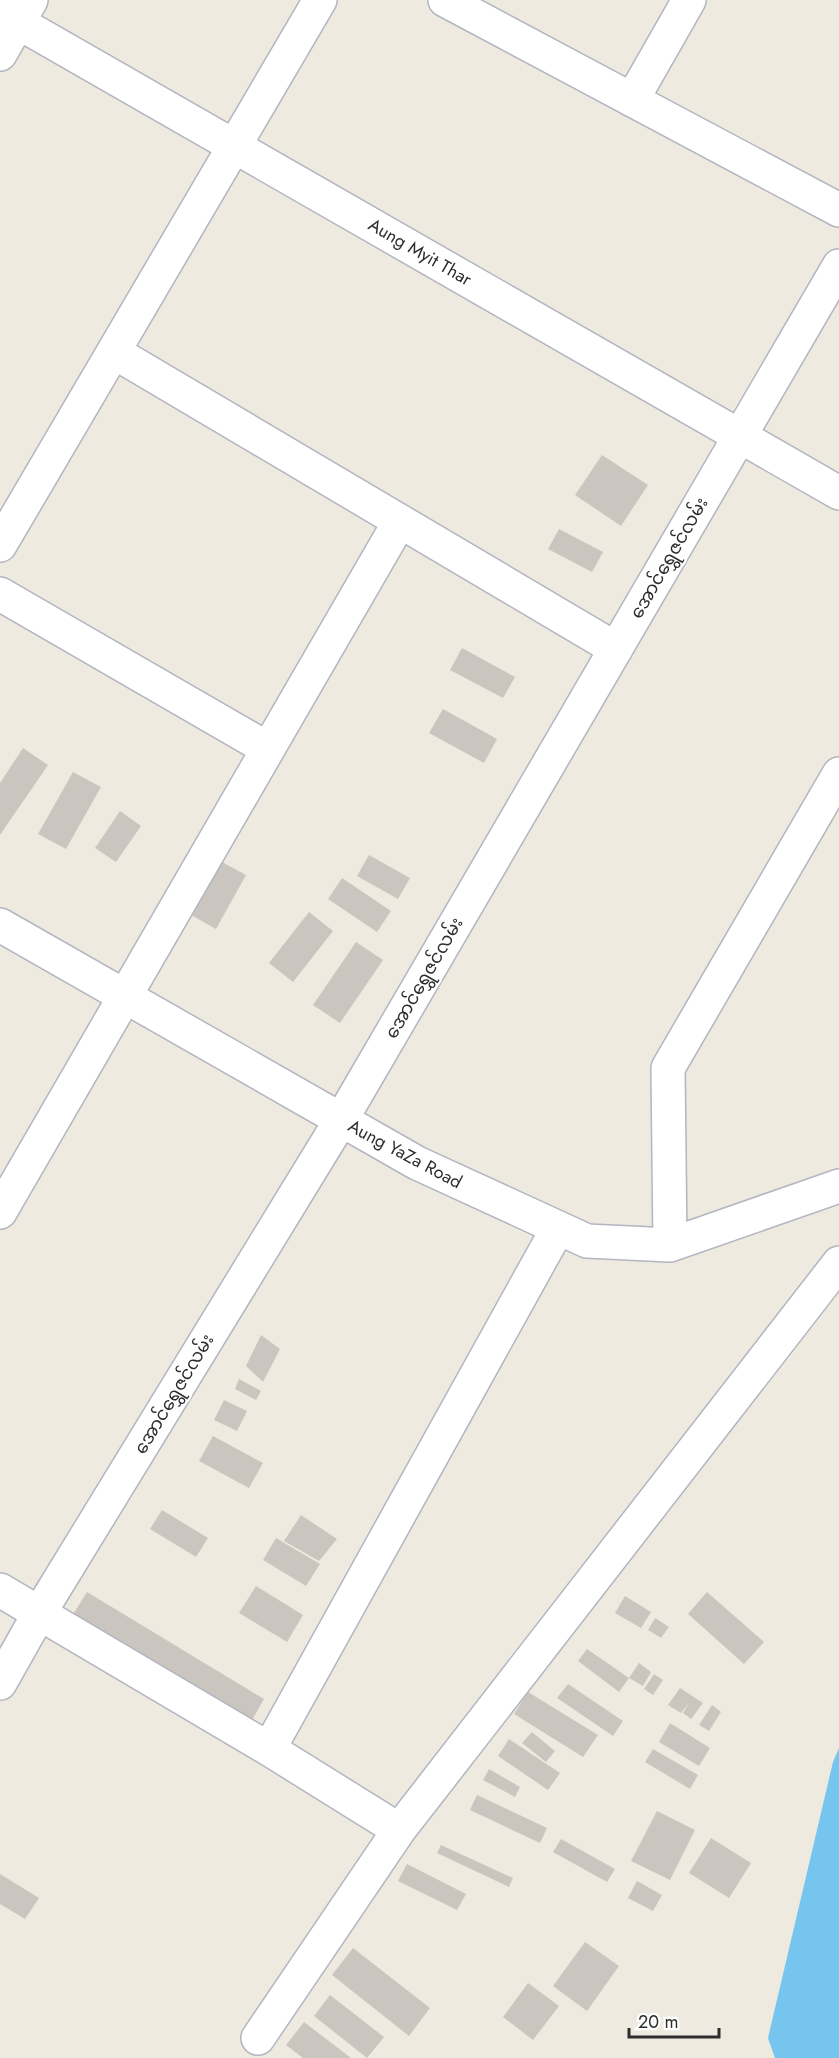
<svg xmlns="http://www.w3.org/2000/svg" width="839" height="2058" font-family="Jost,'Noto Sans Myanmar',sans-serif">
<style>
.water{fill:#75c5ef}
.building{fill:#cac6bf}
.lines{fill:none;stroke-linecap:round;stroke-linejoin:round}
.minor-casing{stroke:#b3b5c0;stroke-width:36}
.minor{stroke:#fff;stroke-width:33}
.labels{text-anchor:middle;stroke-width:4.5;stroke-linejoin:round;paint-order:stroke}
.street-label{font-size:18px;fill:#2d2d2d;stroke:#fff}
</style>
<rect width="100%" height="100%" fill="#eeeae0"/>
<!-- water -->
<path class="water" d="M839 1748V2058H775L768 2038 833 1762Z"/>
<!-- building -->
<path class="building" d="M602 455 648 485 621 526 575 495Z
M559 529 603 552 592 572 548 549Z
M462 648 515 677 503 698 450 670Z
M443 709 497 739 484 763 429 733Z
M23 748 48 765 0 835V783Z
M73 772 101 787 66 849 38 834Z
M120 811 141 826 116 862 95 848Z
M369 855 410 878 398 899 357 876Z
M222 862 246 875 216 929 191 915Z
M342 878 391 911 377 932 328 899Z
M309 912 333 931 293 982 269 963Z
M356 942 383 960 340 1023 313 1005Z
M261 1335 280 1349 263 1382 246 1366Z
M239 1379 261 1391 256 1400 235 1389Z
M224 1400 247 1411 237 1431 214 1420Z
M213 1436 263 1463 249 1488 199 1461Z
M162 1510 208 1538 196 1557 150 1529Z
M301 1515 337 1539 319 1561 284 1541Z
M276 1538 320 1564 306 1586 263 1560Z
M256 1586 303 1615 287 1642 239 1613Z
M87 1592 264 1699 250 1724 72 1616Z
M707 1592 764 1642 744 1664 688 1614Z
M625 1596 651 1612 641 1628 615 1613Z
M655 1618 669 1627 661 1638 648 1630Z
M587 1649 629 1678 619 1692 578 1661Z
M639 1663 651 1672 643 1686 629 1678Z
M654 1674 663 1680 653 1695 644 1689Z
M568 1684 623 1721 613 1736 557 1698Z
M680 1688 703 1703 691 1719 683 1713 689 1703 681 1713 668 1705Z
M528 1692 598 1735 583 1757 514 1714Z
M712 1705 721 1712 709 1731 699 1725Z
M670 1723 710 1748 699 1766 659 1742Z
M532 1732 555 1751 546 1762 522 1743Z
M509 1739 560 1773 548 1790 498 1756Z
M653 1749 698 1775 690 1789 645 1762Z
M489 1769 520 1787 515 1797 483 1780Z
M477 1795 547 1828 540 1843 470 1810Z
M657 1811 695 1830 670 1880 631 1861Z
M711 1838 751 1863 729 1898 689 1873Z
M561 1839 615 1869 607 1882 553 1852Z
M441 1845 513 1878 509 1887 437 1853Z
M407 1864 466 1894 457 1910 398 1881Z
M0 1874 39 1898 25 1919 0 1904Z
M637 1881 662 1895 653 1911 628 1898Z
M585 1942 619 1966 587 2011 553 1986Z
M353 1948 430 2008 409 2036 332 1975Z
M528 1983 559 2006 533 2040 503 2017Z
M330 1995 384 2037 367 2058 314 2016Z
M304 2022 351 2058H303L286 2045Z"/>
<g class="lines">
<defs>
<path id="minor" d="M445 0 839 210
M0 12 839 493
M0 54 31 0
M632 100 689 0
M114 352 616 649
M0 545 320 0
M0 594 268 749
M0 925 417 1163 587 1241 670 1245 839 1186
M0 1212 400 521
M670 1245 668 1068 839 774
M0 1590 269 1749 399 1830
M0 1683 40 1612 341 1120 839 266
M269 1749 558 1228
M258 2038 399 1830 839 1263"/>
</defs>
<!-- minor casing -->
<use href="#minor" class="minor-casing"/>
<!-- minor -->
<use href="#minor" class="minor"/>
</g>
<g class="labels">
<!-- street labels -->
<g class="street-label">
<text transform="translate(420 252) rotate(30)" y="6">Aung Myit Thar</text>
<text transform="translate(669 558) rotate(-60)" y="6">အောင်ရွှေဇင်လမ်း</text>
<text transform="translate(424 978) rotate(-60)" y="6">အောင်ရွှေဇင်လမ်း</text>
<text transform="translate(405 1154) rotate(28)" y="6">Aung YaZa Road</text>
<text transform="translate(174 1394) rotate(-59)" y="6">အောင်ရွှေဇင်လမ်း</text>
</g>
</g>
<!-- scale -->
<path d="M629 2028v9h90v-9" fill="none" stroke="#2d2d2d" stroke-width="3"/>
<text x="638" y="2028" font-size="18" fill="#2d2d2d" stroke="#ffffff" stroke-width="4.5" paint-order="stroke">20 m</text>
</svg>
